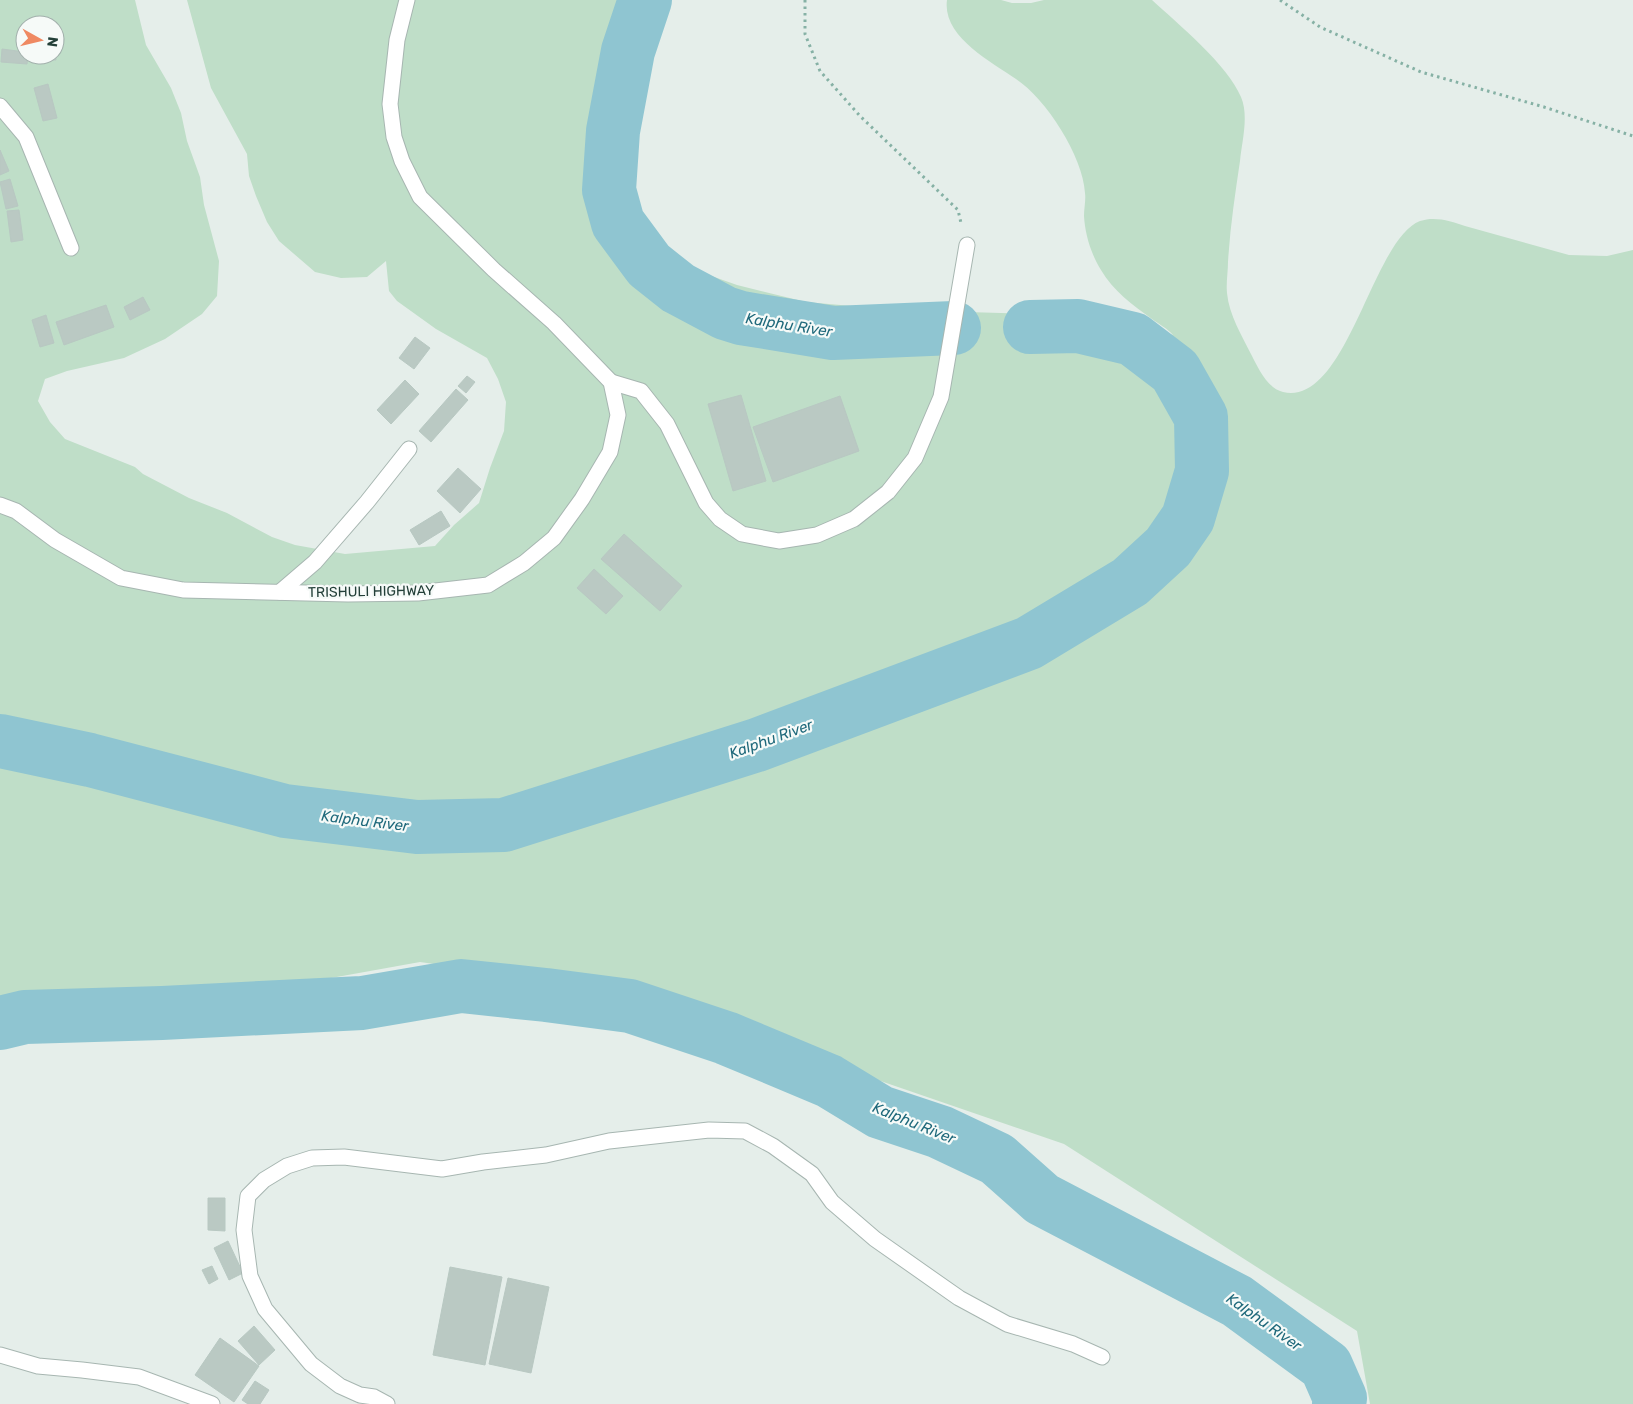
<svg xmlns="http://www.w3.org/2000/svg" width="1633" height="1404" font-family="Rubik,sans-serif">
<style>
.green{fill:#bfdec8;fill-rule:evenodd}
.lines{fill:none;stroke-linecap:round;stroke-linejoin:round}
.river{stroke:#8fc5d1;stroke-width:54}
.building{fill:#bac9c3;stroke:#b8c8c2}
.minor-casing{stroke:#a7b6b1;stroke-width:17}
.tertiary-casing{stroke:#a7b6b1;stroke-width:17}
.path{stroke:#86b1a5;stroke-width:3;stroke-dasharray:2.5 4;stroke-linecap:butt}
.minor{stroke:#fff;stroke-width:15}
.tertiary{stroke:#fff;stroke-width:15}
.labels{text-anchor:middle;stroke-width:4.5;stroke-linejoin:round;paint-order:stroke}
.street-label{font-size:14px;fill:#244039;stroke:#f6faf8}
.water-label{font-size:15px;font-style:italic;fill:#1f697b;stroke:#f6faf8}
</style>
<rect width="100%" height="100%" fill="#e5eeea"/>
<!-- green -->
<path class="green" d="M0 0H135L146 45 171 88 181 113 187 141 200 177 204 205 219 261 217 296 202 314 165 339 124 358 67 371 45 379 38 401 50 422 65 439 135 467 143 474 189 498 227 513 272 537 295 545 345 554 435 546 454 525 479 503 490 468 504 431 506 402 498 379 487 358 436 329 397 301 389 291 386 261 367 277 341 278 315 272 279 241 267 222 256 196 249 176 247 154 211 88 187 0H661L646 53 629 157 628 203 640 234 661 254 686 267 737 285 806 302 898 310 1075 315 1127 322 1173 335C1168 329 1159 324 1152 319 1133 305 1113 291 1101 270 1091 254 1085 234 1084 216 1084 208 1086 200 1085 193 1083 156 1046 99 1016 79 990 61 942 36 947 0H1001L1012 3H1031L1044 0H1152C1178 24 1228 65 1241 97 1249 116 1242 141 1240 161 1235 195 1230 228 1228 262 1228 272 1226 283 1227 293 1229 315 1242 336 1252 356 1258 368 1268 389 1283 392 1347 407 1372 239 1420 221 1435 216 1451 221 1465 226L1569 255 1607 256 1633 250V1404H1370L1357 1331 1064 1144 616 990 420 962 270 989 0 1003ZM25 25H55V55H25Z"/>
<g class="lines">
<!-- river -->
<path class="river" d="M645 0 628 51 613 131 609 190 618 223 649 265 678 288 725 313 741 318 833 333 954 328
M0 741 90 760 285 811 417 827 504 825 757 745 1029 643 1130 582 1168 547 1188 518 1202 471 1201 417 1175 371 1133 339 1078 326 1030 327
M0 1023 25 1017 162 1013 362 1003 461 986 546 995 630 1006 726 1038 829 1081 880 1112 940 1132 997 1159 1042 1199 1237 1301 1326 1366 1340 1398 1339 1404"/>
</g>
<!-- building -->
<path class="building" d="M55 45 56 60 33 59V55H55Z
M2 49 25 52V55H28L27 64 1 62Z
M48 84 57 118 43 121 34 88Z
M0 150 9 171 0 175Z
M10 179 18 206 6 209 0 182Z
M19 210 23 240 11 242 7 211Z
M143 297 150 310 130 320 124 307Z
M106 305 114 327 64 345 56 322Z
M46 315 54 343 40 347 32 320Z
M415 337 430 348 414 369 399 358Z
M467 376 475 382 466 393 458 386Z
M405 380 419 394 391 424 377 410Z
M456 389 468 400 431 442 419 431Z
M741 395 766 481 733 491 708 404Z
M840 396 859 451 773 482 753 427Z
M458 468 481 489 460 513 437 491Z
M441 511 450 526 419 545 410 530Z
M624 534 682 586 660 611 601 559Z
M594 569 623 596 606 614 577 588Z
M208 1198H225V1231L208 1230Z
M228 1241 243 1273 229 1280 214 1248Z
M212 1266 218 1279 209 1284 202 1270Z
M450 1267 502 1277 485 1365 433 1355Z
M508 1278 549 1287 531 1373 489 1364Z
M254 1326 275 1350 259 1365 238 1341Z
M220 1338 259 1366 234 1402 195 1375Z
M255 1381 269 1390 260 1404H248L242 1400Z"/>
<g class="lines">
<defs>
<path id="minor" d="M0 106 26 137 71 248
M611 382 641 391 667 424 706 503 720 519 742 534 779 541 817 535 854 519 888 492 915 458 941 397 967 245
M280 592 315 562 367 502 409 449
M387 1404 374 1397 360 1395 340 1386 311 1364 265 1309 250 1276 244 1230 248 1196 264 1180 287 1166 312 1158 344 1157 442 1169 483 1162 546 1155 609 1141 709 1130 745 1131 773 1146 812 1174 832 1202 875 1239 959 1298 1007 1324 1073 1344 1102 1357"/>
<path id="tertiary" d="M0 505 16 511 55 540 121 578 183 590 348 594 418 593 488 585 524 563 554 538 582 499 610 452 618 415 611 382 554 323 494 270 420 197 402 161 394 137 390 104 397 40 407 0
M0 1355 38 1366 82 1370 139 1377 212 1404"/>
</defs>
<!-- minor casing -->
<use href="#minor" class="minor-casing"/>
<!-- tertiary casing -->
<use href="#tertiary" class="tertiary-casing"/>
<!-- path -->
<path class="path" d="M805 0V34L820 71 860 116 958 210 961 223
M1280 0 1320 27 1421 72 1544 107 1633 136"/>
<!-- minor -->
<use href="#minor" class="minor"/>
<!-- tertiary -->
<use href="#tertiary" class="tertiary"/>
</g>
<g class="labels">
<!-- street labels -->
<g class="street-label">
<text transform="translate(371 591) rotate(-1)" y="5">TRISHULI HIGHWAY</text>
</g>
<!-- water labels -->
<g class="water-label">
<text transform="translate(789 325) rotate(9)" y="5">Kalphu River</text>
<text transform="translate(771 739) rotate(-20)" y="5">Kalphu River</text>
<text transform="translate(365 821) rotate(7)" y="5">Kalphu River</text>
<text transform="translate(914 1123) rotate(22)" y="5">Kalphu River</text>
<text transform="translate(1264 1322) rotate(35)" y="5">Kalphu River</text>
</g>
</g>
<!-- north arrow -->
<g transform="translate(40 40) rotate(98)"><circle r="24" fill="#f6faf8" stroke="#a2b0ac"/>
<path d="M0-4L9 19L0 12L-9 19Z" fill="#ef8962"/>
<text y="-8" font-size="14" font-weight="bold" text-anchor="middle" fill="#244039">N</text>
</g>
</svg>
